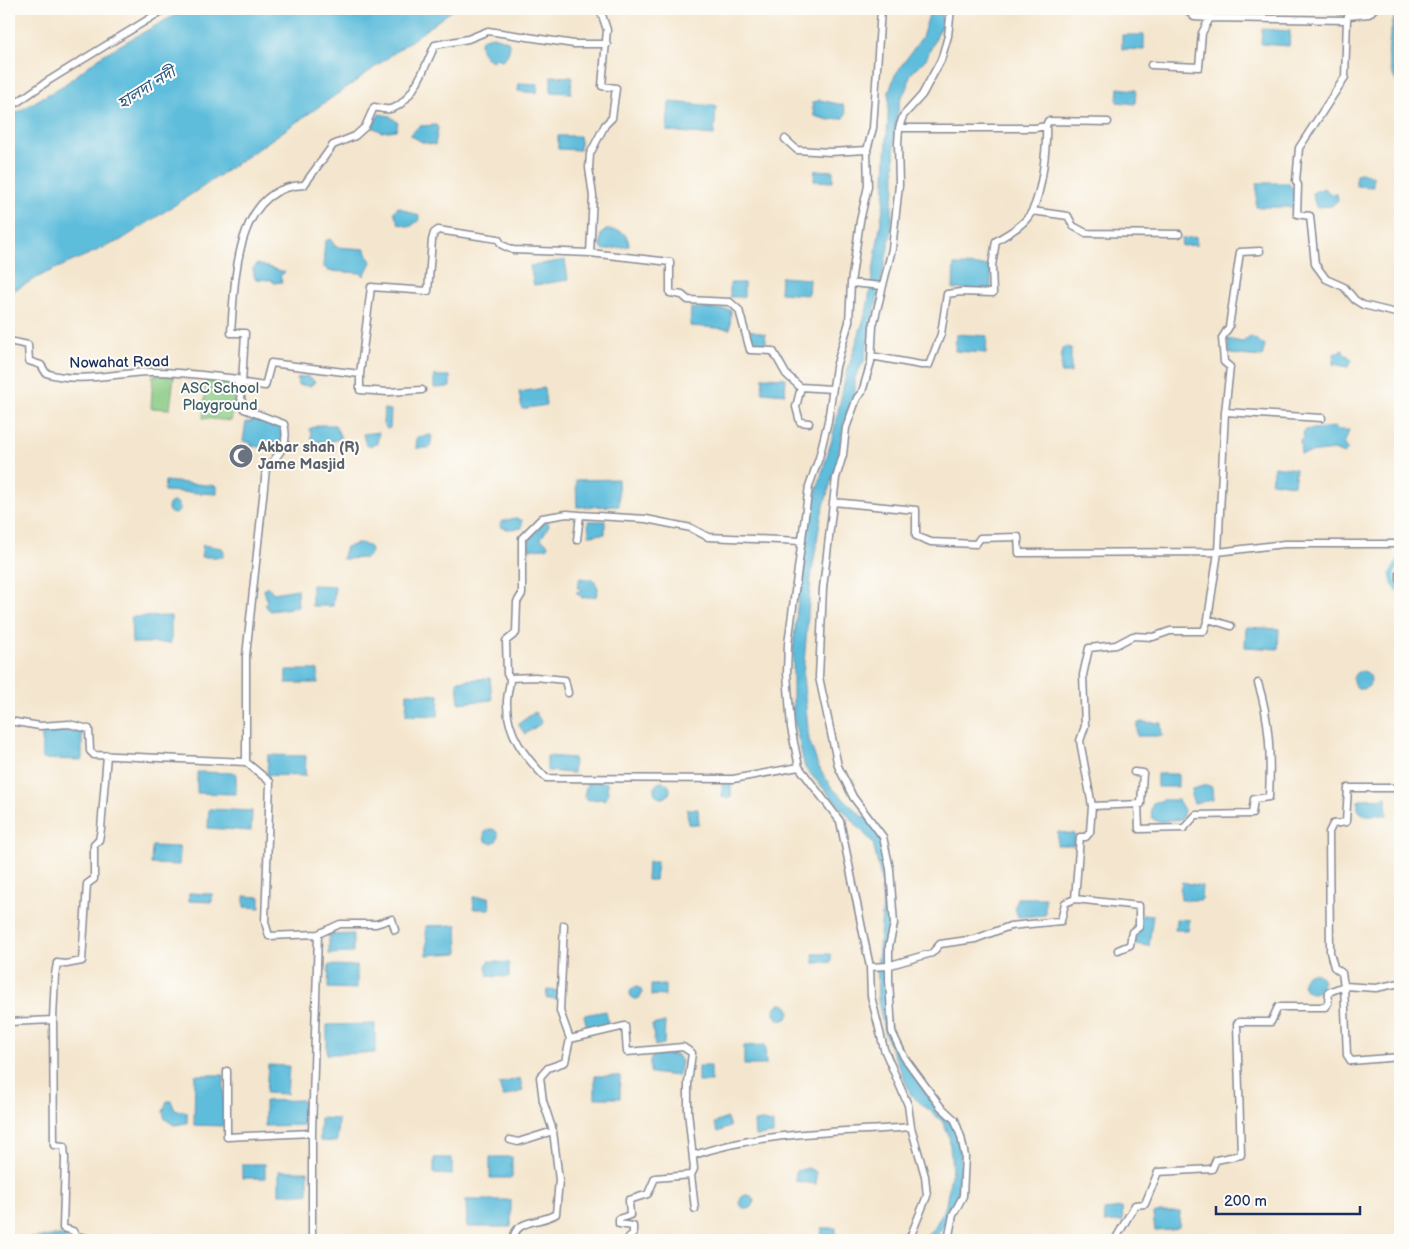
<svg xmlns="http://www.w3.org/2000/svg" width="1409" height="1249" font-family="'Balsamiq Sans','Noto Sans Bengali',sans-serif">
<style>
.green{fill:#8acb84;stroke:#527d71}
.water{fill:#5ebddc;stroke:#3c769d}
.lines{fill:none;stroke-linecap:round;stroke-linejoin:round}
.canal{stroke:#5ebddc;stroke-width:5}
.minor-casing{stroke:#888a96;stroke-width:9}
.minor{stroke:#fff;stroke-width:6}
.labels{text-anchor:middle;stroke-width:4;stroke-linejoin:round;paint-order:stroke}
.street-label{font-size:15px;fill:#1b2f5e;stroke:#fdfcf7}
.park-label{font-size:15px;fill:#3c5e69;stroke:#fdfcf7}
.worship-label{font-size:15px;font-weight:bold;fill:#5b616d;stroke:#fdfcf7;text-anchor:start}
.water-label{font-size:16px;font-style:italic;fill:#2f5a84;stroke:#fdfcf7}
</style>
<rect width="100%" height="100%" fill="#fdfcf7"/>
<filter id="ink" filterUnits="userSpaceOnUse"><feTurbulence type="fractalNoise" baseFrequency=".02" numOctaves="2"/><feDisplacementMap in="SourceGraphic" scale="10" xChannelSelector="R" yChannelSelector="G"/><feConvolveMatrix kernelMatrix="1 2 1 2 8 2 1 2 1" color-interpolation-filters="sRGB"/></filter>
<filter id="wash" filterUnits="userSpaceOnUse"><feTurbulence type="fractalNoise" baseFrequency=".0096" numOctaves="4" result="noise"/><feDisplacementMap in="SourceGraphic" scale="20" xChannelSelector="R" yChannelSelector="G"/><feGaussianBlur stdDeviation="1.12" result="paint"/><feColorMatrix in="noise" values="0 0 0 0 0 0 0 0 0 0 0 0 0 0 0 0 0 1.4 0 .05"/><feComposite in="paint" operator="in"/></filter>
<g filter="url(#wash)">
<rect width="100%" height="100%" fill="#f4e6ce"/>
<!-- green -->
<path class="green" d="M153 375 174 376 170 409 151 408Z
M206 379 235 382 234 408 231 421 203 418Z"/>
<!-- water -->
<path class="water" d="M186 9H454L356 81 204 186 121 240 46 273 9 293V117L64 85 104 54Z
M923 9H943L941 27 926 59 910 75 908 87 900 99 894 134 895 190 892 202V229L864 361 855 377V392L844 422 838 457 821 516 811 578 803 675 809 740 819 768 832 788 862 816 873 822 884 851 888 873 890 919 885 959 886 1011 892 1032 912 1072 926 1094 953 1123 961 1157 959 1188 955 1203 949 1218 934 1240H921L935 1227 946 1205 952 1168 949 1135 942 1121 911 1095 885 1034 878 999 877 970 883 903 880 874 873 843 805 768 793 716V649L798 598 809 517 832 439 846 375 867 309 884 202 889 92 895 75 922 37 929 15Z
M1396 9H1400L1398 50 1400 56V88C1381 60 1390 39 1396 9Z
M1262 29 1290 31 1289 46 1261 44Z
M1122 35H1144V50L1122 49Z
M493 36 508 41C511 49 509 55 502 60L495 58 493 61C483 57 481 53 480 42L484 38Z
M551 76 572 77 571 93 551 92Z
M519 83 538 84 537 93 518 91Z
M1118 88 1136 90 1135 104 1117 102Z
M820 100 843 105 846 113 844 118 829 120 814 116 812 103Z
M669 102 716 106 714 135 667 131Z
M379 114 390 116 398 123 396 130 382 132 374 128 373 124Z
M436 125 438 128 435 145 422 142 410 135 419 126Z
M558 136H580V150L558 149Z
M815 170 833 171V182L814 181Z
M1360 173 1373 176V187L1356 186V175Z
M1257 183H1288L1294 190 1293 207H1256Z
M1324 188 1331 194H1337L1338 200 1332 206 1316 207 1312 193Z
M398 207 419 216V220L410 227 399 224 394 212Z
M606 230C619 230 628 231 629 246L604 250 600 245 601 234Z
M1196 237 1197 245 1182 246 1181 239Z
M330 239 336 247 365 249 371 262 364 276 362 273 328 271 323 266 325 241Z
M565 260 568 280 534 285 530 266Z
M257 264 285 272 280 276 282 282 274 283 272 280 255 279 253 269Z
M954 265 991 266V290L953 289Z
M781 277 809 279 808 295 780 293Z
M730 283H744V297H730Z
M691 308 731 310 730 329 690 326Z
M750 330 765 334 766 341 764 348 750 344Z
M956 334 987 336 986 353 955 351Z
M1251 337 1265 345 1262 357 1230 354 1227 339 1242 342Z
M1065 347 1071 348V373H1062L1061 371 1062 349Z
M1342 350 1352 360 1348 367 1333 364 1334 354Z
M307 376 315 382 310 386 298 385 297 378Z
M434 376H450V387L434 388Z
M763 377 786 378 785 394 762 392Z
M544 388 546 405 522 409 519 392Z
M384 409 391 410 390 428 387 429 383 424Z
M252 420 282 425 283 428 280 449 251 446V443L243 441 246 422H252Z
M320 425H335L341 438C330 443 320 445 310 437L312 435 309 429Z
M1335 427 1339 430H1349L1344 445 1348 450 1344 454 1334 450 1301 454 1300 440H1303L1304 430Z
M379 432 377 444 366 446 363 434Z
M430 435 432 436 430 448H416L417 437Z
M1274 466 1296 469 1294 485 1271 482Z
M618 479 619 506 577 507 576 480Z
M165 481 217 486V494L164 491Z
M168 508a6 6 0 1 1 12 0a6 6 0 1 1-12 0Z
M514 518 522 520V528L507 529 501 527V522Z
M546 520 549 525 541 539 548 544 547 548 529 549V540Z
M588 521H605V534L589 535Z
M361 543 370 547 371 552 367 558 342 559 346 547Z
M203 545 222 548 224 551 223 557H201Z
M580 578 594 580 598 588 597 596 582 598 576 592 582 591 581 588H577Z
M312 585 335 586 333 606H312Z
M267 586 274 593 297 589 298 607 270 611 265 605 267 600 264 590Z
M171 616V643H132L131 617Z
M1246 627 1279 629 1278 649 1245 647Z
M286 670H318V683H286Z
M1353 680a9 9 0 1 1 18 0a9 9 0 1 1-18 0Z
M490 678 492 700 459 703 457 681Z
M407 693 439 695 438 716 406 715Z
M535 712 542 723 525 734 518 724Z
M1141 722 1161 723 1162 736H1137V724Z
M42 731 82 732V760L42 759Z
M268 755 306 756 305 776 267 775Z
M547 756 574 758 573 773 547 771Z
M197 772 236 773V794L197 793Z
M1157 774H1178V787H1157Z
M654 790a8 8 0 1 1 16 0a8 8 0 1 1-16 0Z
M603 782 607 783 608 794 606 799 587 800 584 796 587 783Z
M722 783H731V798L722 797Z
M1207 785 1212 787 1213 800 1194 803 1191 795 1192 789Z
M1386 797 1387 815H1363L1358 809V801C1368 796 1376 801 1386 797Z
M1163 800H1178L1184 810 1182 819 1158 822 1152 818 1151 809 1153 803Z
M209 809 252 811 251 831 208 828Z
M687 809H698L699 825 688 824Z
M484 836a7 7 0 1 1 14 0a7 7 0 1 1-14 0Z
M1058 832 1075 834 1074 845H1057Z
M152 846 180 847 179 865 151 864Z
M648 862H657L655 880H647Z
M1182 882 1202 886 1201 900H1181L1180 890Z
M189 893 212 894V902L189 901Z
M244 896 260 897V908L244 907Z
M473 897H489L490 909H474Z
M1017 898H1045V915L1018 917 1015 908Z
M1142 914 1153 915 1149 946 1134 944Z
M1176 919 1190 920 1188 930H1175Z
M457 925 458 953 427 955 426 926Z
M353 934V953L329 954V935Z
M813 954H831V962L814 963Z
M489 961 509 963V977L488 976 486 966Z
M329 965 357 966V989L328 988Z
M1303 983a10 10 0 1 1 20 0a10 10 0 1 1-20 0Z
M651 985H665V996L651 995Z
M630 993a6 6 0 1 1 12 0a6 6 0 1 1-12 0Z
M547 990 558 991 557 999 546 998Z
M774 1012a8 8 0 1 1 16 0a8 8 0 1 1-16 0Z
M606 1011 609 1028 588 1032 584 1015Z
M665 1022 664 1044 655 1046 652 1025Z
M375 1024V1053L327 1054V1025Z
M765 1045 766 1065H744V1046Z
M653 1055H677L681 1062 678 1076 650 1073V1061Z
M268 1065 289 1066 287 1094 266 1093Z
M698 1066H711V1082H698Z
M195 1075H224L223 1126 194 1125Z
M595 1076H620V1098H595Z
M520 1078 523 1091 503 1097 499 1084Z
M303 1100 304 1125 265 1126V1101Z
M167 1101H171L175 1110 187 1112V1123L174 1125 165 1119 163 1112Z
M320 1118 338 1119 337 1142 320 1141Z
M727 1118 730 1127 718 1132 714 1123Z
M762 1121 773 1123V1134L755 1136 754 1122Z
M490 1157H512V1178H490Z
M434 1158H452V1175L434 1174Z
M242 1164H265V1178H242Z
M808 1168 816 1172V1184L795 1181 796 1171Z
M279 1171H308V1194H279Z
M740 1202a7 7 0 1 1 14 0a7 7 0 1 1-14 0Z
M466 1200H511V1227H467Z
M1122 1208 1123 1221 1105 1223 1104 1210Z
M1160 1212H1180L1179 1227 1172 1230 1155 1231 1153 1214Z
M822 1228H836L835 1238 833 1240 821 1238Z
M66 1235 67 1240H28V1238Z"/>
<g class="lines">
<!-- canal -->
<path class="canal" d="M1400 560 1392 574 1394 584 1400 590"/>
</g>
</g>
<g filter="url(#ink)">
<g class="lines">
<defs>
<path id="minor" d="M1190 9V13L1194 17 1210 18 1347 20 1348 16 1369 14 1374 9
M1347 20 1345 77 1299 148 1296 181 1298 185 1297 214 1310 216 1315 264 1326 279 1344 287 1355 300 1363 305 1400 314
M1151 65 1199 67 1202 33 1210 18
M9 108 48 81 165 9
M899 128H1035L1046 126 1048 121 1108 122
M785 139 797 150 830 152 867 150
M1032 211 1068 216 1073 226 1086 233 1179 234
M590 253 593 196 589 168 590 154 605 125 612 118 616 88 602 86 607 30 600 9
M851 283 883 286
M9 341 28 345 29 361 41 365 46 373C78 384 116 373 149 372 178 371 209 376 237 379V382L265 386 271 363 360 374V390L388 392 422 390
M871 356 921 365H929L941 334 947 294 961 292 993 293 992 266 996 241C1009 233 1025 225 1032 211 1042 192 1047 147 1046 126
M360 374 371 287 428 291 432 240 434 233 438 230 498 239 502 245 513 250 590 253 670 262V293L682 295 688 300 730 302 739 310 750 350 773 351 786 374 800 387 832 389
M242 383 245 333H231C235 282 234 187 304 185L333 145 355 136 365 127 374 107C379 108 385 110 390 109 411 106 427 62 435 45L468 39 488 31 574 44H607
M801 387 796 407 800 422 809 423
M1225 412 1322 418
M833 502 916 510V536L931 542 976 544 980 538 1018 537 1019 553 1218 552 1225 412 1230 367 1224 362 1222 338 1229 327 1240 252 1260 251
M580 515 646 519 691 528 708 537 802 541
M577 540 580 515 567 514 542 518 522 538V594L517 602 516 633 506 641 507 674 510 678C510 686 507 694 507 702 506 733 525 757 546 778L733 779 799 767
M1400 573V580
M1208 619 1218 552 1284 544H1400
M510 678 535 677 565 680 568 693
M9 721 40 726 69 724 89 729 90 751 94 755 246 762V656L266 469C279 454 290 445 284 424L244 409 237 382
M246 762 270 782 265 922 269 936 318 934 340 924H376L392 919 395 930
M1138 804 1139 829 1184 828 1196 815 1252 814 1254 799 1269 797C1271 758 1270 720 1258 683
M1092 806 1141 804 1143 773 1134 772
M1075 899 1080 837H1086L1090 832 1092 806 1080 741 1085 726 1083 675 1089 648 1116 645 1133 636 1153 637 1170 631H1204L1208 619 1231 626
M870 967 840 821 799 767 791 728 787 673 788 644 809 486 819 458 828 421 836 367 849 322 851 283 860 221 868 186 867 150 873 128 881 9
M1400 983 1376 988 1344 986 1347 1055 1351 1061 1400 1057
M53 1020 54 1145 64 1146 65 1158 63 1228 73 1231 76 1236 86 1238V1240
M9 1022 53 1020 55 975 57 963 66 964 82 961 87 884 94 879V845L99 840 101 829 107 755
M570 1039 625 1026 627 1052 683 1047 692 1053 688 1083V1111L694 1169 691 1175
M227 1071V1137L312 1133
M911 1127 908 1105 884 1049 871 996 870 967 887 966 932 953 940 944 975 939 1010 926 1061 921 1065 903 1075 899 1139 906V927L1132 932 1130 945 1118 950
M510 1140 518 1142 553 1131
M694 1155C764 1131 838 1133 911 1127L925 1176 927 1196 909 1240
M312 1240V1133L318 934
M513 1240C515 1219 539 1224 556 1214L559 1180 553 1131 543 1101 540 1077 548 1068 565 1062 570 1039 560 1011 564 925
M629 1240V1237L633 1234V1226L619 1224V1219L630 1215 629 1200 648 1194 655 1178 691 1175 695 1209
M948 1240 953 1215 963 1196 965 1156 961 1137 955 1120 940 1106 904 1057 892 1032 889 980V946L894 924 890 869 883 837 853 797 838 766 819 677 823 588 836 478 843 455 846 428 857 398 862 392 871 362 873 326 892 249 899 185 898 144 899 128 903 116 922 95 941 60 948 36 951 9
M1115 1240 1135 1205 1145 1204 1158 1172 1212 1169 1216 1160 1241 1155 1237 1024 1239 1022H1271L1278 1007H1325L1328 1003 1329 992 1344 986 1342 973 1334 967 1330 952 1329 832 1333 824 1346 822 1348 788H1400"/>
</defs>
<!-- minor casing -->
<use href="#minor" class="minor-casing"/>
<!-- minor -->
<use href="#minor" class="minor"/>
</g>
</g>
<!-- icons -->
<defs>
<symbol id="mosque-disc" viewBox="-11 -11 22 22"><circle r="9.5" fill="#6b7280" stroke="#fdfcf7"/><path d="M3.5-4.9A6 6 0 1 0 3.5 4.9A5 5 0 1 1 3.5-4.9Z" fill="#fff"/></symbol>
</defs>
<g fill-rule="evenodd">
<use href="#mosque-disc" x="227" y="442" width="28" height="28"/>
</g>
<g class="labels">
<!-- street labels -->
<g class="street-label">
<text transform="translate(119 362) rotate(-1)" y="5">Nowahat Road</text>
</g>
<!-- park labels -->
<g class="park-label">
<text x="220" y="393">ASC School<tspan x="220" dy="17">Playground</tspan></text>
</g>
<!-- worship labels -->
<g class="worship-label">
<text x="258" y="452">Akbar shah (R)<tspan x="258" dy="17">Jame Masjid</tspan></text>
</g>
<!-- water labels -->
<g class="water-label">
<text transform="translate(146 87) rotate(-32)" y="6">হালদা নদী</text>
</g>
</g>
<!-- margin -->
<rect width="1409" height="1249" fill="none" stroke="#fdfcf7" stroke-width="30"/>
<!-- scale -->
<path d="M1216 1206v8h144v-8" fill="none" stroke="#1b2f5e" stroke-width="2.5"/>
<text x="1224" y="1206" font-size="15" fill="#1b2f5e" stroke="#fdfcf7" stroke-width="4" paint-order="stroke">200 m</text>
</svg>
